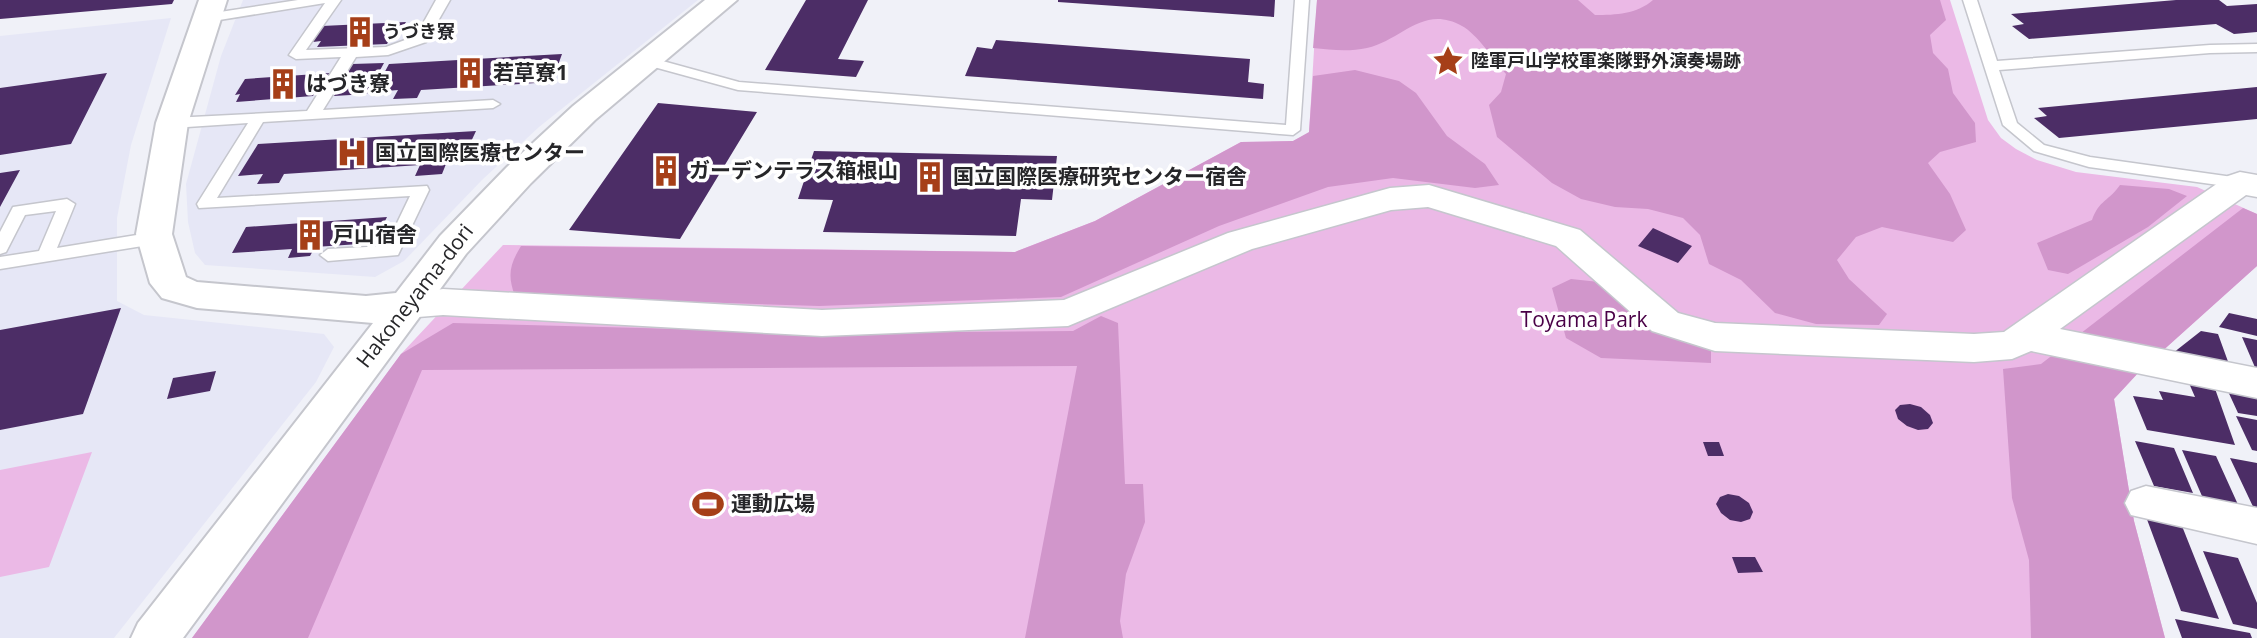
<svg xmlns="http://www.w3.org/2000/svg" width="2257" height="638" font-family="'Open Sans','Noto Sans JP',sans-serif">
<style>
.built{fill:#e6e7f6}
.green{fill:#ebb9e6}
.forest{fill:#d196cb}
.building{fill:#4c2d66}
.lines{fill:none;stroke-linecap:round;stroke-linejoin:round}
.lane-casing{stroke:#c5c6cd;stroke-width:3}
.street-casing{stroke:#c5c6cd;stroke-width:3}
.secondary-casing{stroke:#c5c6cd;stroke-width:4}
.lane{fill:#fff;fill-rule:evenodd}
.street{fill:#fff;fill-rule:evenodd}
.secondary{fill:#fff;fill-rule:evenodd}
.labels{text-anchor:middle;stroke-width:7;stroke-linejoin:round;paint-order:stroke}
.far-poi-label{font-size:18px;font-weight:bold;fill:#262629;stroke:#fff;text-anchor:start}
.poi-label{font-size:21px;font-weight:bold;fill:#262629;stroke:#fff;text-anchor:start}
.street-label{font-size:21px;fill:#262629;stroke:#fff}
.park-label{font-size:21px;fill:#490046;stroke:#fff}
</style>
<rect width="100%" height="100%" fill="#f0f1f8"/>
<!-- built -->
<path class="built" d="M243 0H698L539 127 482 180 404 261 375 277 205 265 195 253 188 222 186 184 221 56Z
M171 18 131 145 117 218V301L144 315 324 334 334 347 316 382 114 638H0V36Z"/>
<!-- green -->
<path class="green" d="M1317 0H1950L1988 120 2001 138 2016 149 2037 160 2076 172 2197 187 2257 214V266L2139 372 2114 399 2134 521 2165 638H192L401 354 503 245 1015 252 1095 221 1241 142 1293 141 1309 133Z
M92 452 49 567 0 577V470Z"/>
<!-- forest -->
<path class="forest" d="M1317 0H1578L1595 15C1616 15 1637 14 1653 0H1940L1946 20 1930 35 1933 53 1948 69 1953 93 1975 123 1976 142 1940 152 1928 163 1950 194 1966 230 1953 242 1882 227 1856 237 1837 260 1849 279 1887 314 1879 325 1816 324 1775 313 1741 280 1709 264 1700 235 1683 218 1648 209 1615 207 1581 199 1552 183 1497 137 1489 105 1501 92 1506 74C1495 61 1476 33 1462 26 1423 4 1402 40 1367 48 1349 52 1331 50 1313 48Z
M1355 70 1399 81 1416 93 1447 136 1485 164 1499 185 1475 188 1393 178 1328 187 1219 226 1061 297 819 306 515 296C507 275 510 264 521 246L1015 252 1095 221 1241 142 1293 141 1309 132 1313 76Z
M2120 185 2169 189 2187 196 2148 227 2068 274 2048 270 2037 243 2092 220C2099 200 2109 201 2120 185Z
M2243 208 2257 214V266L2139 372 2114 399 2134 521 2165 638H2031L2029 560 2012 498 2003 369 2041 364Z
M1571 279 1599 282 1643 324 1711 351V363L1601 358 1566 338 1552 288Z
M1101 316 1118 323 1125 484H1143L1145 522 1126 574 1120 621 1123 638H1025L1077 366 422 370 308 638H192L401 354 453 323 827 333 1073 331Z"/>
<!-- building -->
<path class="building" d="M0 0H174L172 4 0 19Z
M806 0H868L838 59 864 61 856 77 765 70Z
M1058 0H1275L1274 17 1058 2Z
M2176 0H2219L2227 6 2257 4V32L2234 34 2216 24 2029 39 2012 26 2024 24 2011 14Z
M406 22 397 37H391L387 44 317 47 321 41 313 42 322 26Z
M996 40 1250 59 1248 82 1264 84 1263 99 965 76 977 47 992 49Z
M562 54 552 82 421 90 417 98 393 99 398 90 374 92 389 64Z
M384 63 367 94 334 96 352 64Z
M107 73 71 144 0 155V88Z
M331 73 321 90H316L313 96 236 102 240 94 235 95 245 79Z
M2257 87V119L2059 138 2034 118 2047 116 2038 108Z
M658 103 757 112 680 239 569 230Z
M476 131 461 163 446 164 442 174 415 176 420 165 284 174 279 183 257 184 263 174 238 176 258 144Z
M814 151 1057 156 1052 200 1021 199 1016 236 823 232 833 200 798 199Z
M20 170 0 207V173Z
M387 217 374 243 315 247 310 256 288 258 292 249 232 253 246 227Z
M1653 228 1692 246 1678 263 1638 246Z
M121 308 83 414 0 430V330Z
M2229 313 2257 319V336L2219 327Z
M2201 331 2218 334 2230 367 2173 353Z
M2242 337 2257 340V372Z
M216 371 210 391 167 399 173 378Z
M2185 374 2213 383 2235 445 2147 430 2133 396 2163 400 2159 391 2195 397Z
M2226 387 2257 392V416L2238 413Z
M1910 404 1921 407 1930 415 1933 423 1928 429 1918 430 1907 426 1898 419 1895 410 1900 405Z
M2236 416 2257 420V451L2252 450Z
M2135 441 2174 448 2193 493 2154 486Z
M1703 442H1719L1724 456H1708Z
M2182 450 2216 456 2240 509 2205 503Z
M2230 458 2257 463V515Z
M1728 494 1739 496 1749 503 1753 512 1750 519 1741 522 1730 520 1721 513 1716 504 1720 497Z
M2145 514 2180 521 2219 619 2181 611Z
M2203 551 2238 558 2257 603V629L2233 624Z
M1732 557H1755L1763 572 1738 573Z
M2175 619 2250 633 2252 638H2182Z"/>
<g class="lines">
<defs>
<path id="lane" d="M298 0H341L306 50 386 47 416 36 436 0H450L426 42 388 55 356 57 323 110 493 100 500 104 493 108 263 122 217 198 427 186 429 190 398 255 328 261 320 255 328 249 386 246 410 196 199 208 197 204 248 123 172 128 165 123 172 118 307 111 341 57 296 59 289 55 325 3 207 22 200 18 207 14Z
M1295 0H1309L1300 130 1293 135 738 90 643 64 641 61 648 57 739 82 1286 125Z
M1963 0H1977L1997 61 2210 45 2257 44V52L2210 53 1999 70 2017 123 2044 145 2090 157 2240 178 2248 183 2246 187 2240 188 2089 167 2034 151 2003 125Z
M67 199 75 204 57 248 155 232 163 238 155 244 0 269V257L39 251 56 211 25 215 6 252 0 254V232L13 207Z"/>
<path id="street" d="M2240 172 2257 175V197L2246 195 2060 329 2257 368V398L2031 351 2012 359 1974 362 1715 351 1652 331 1556 246 1428 207 1391 210 1252 249 1068 326 822 336 443 315 406 318 393 314 388 305 393 296 443 289 822 310 1064 300 1228 233 1390 188 1429 185 1580 230 1678 313 1715 323 1974 334 2004 332 2228 176Z
M2146 486 2257 508V544L2131 515 2125 503 2131 491Z"/>
<path id="secondary" d="M199 0H227L188 123 172 234 186 277 197 282 366 296 396 293 440 236 507 167 573 106 705 0H737L595 120 531 183 466 254 183 638H131L138 623 373 323 197 308 162 298 150 283 136 234 156 123Z"/>
</defs>
<!-- lane casing -->
<use href="#lane" class="lane-casing"/>
<!-- street casing -->
<use href="#street" class="street-casing"/>
<!-- secondary casing -->
<use href="#secondary" class="secondary-casing"/>
<!-- lane -->
<use href="#lane" class="lane"/>
<!-- street -->
<use href="#street" class="street"/>
<!-- secondary -->
<use href="#secondary" class="secondary"/>
</g>
<!-- icons -->
<defs>
<symbol id="building-bare" viewBox="-9 -9 18 18"><path d="M-4-6H4V6H1V3H-1V6H-4ZM-2.5-4.3h1.7v1.8h-1.7ZM.8-4.3h1.7v1.8H.8ZM-2.5-1h1.7V.8h-1.7ZM.8-1h1.7V.8H.8Z" fill="#a63f18" stroke="#fff" stroke-width="2.5" paint-order="stroke"/></symbol>
<symbol id="sight-bare" viewBox="-9 -9 18 18"><path d="M0-6L1.8-2.2L6-1.7L2.9 1.2L3.7 5.4L0 3.3L-3.7 5.4L-2.9 1.2L-6-1.7L-1.8-2.2Z" fill="#a63f18" stroke="#fff" stroke-width="2.5" paint-order="stroke"/></symbol>
<symbol id="hospital-bare" viewBox="-9 -9 18 18"><path d="M-5-5h3v3.5h4V-5h3V5h-3V1.5h-4V5h-3Z" fill="#a63f18" stroke="#fff" stroke-width="2.5" paint-order="stroke"/></symbol>
<symbol id="stadium-bare" viewBox="-9 -9 18 18"><path d="M0-5a6.5 5 0 1 0 0 10a6.5 5 0 1 0 0-10ZM-3.5-1.8h7v3.6h-7Z" fill="#a63f18" stroke="#fff" stroke-width="2.5" paint-order="stroke"/></symbol>
</defs>
<g fill-rule="evenodd">
<use href="#building-bare" x="338" y="10" width="44" height="44"/>
<use href="#sight-bare" x="1426" y="39" width="44" height="44"/>
<use href="#building-bare" x="448" y="51" width="44" height="44"/>
<use href="#building-bare" x="261" y="62" width="44" height="44"/>
<use href="#hospital-bare" x="330" y="131" width="44" height="44"/>
<use href="#building-bare" x="644" y="149" width="44" height="44"/>
<use href="#building-bare" x="908" y="155" width="44" height="44"/>
<use href="#building-bare" x="288" y="213" width="44" height="44"/>
<use href="#stadium-bare" x="686" y="482" width="44" height="44"/>
</g>
<g class="labels">
<!-- far-poi labels -->
<g class="far-poi-label">
<text x="383" y="38">うづき寮</text>
<text x="1471" y="67">陸軍戸山学校軍楽隊野外演奏場跡</text>
</g>
<!-- poi labels -->
<g class="poi-label">
<text x="493" y="80">若草寮1</text>
<text x="306" y="91">はづき寮</text>
<text x="375" y="160">国立国際医療センター</text>
<text x="689" y="178">ガーデンテラス箱根山</text>
<text x="953" y="184">国立国際医療研究センター宿舎</text>
<text x="333" y="242">戸山宿舎</text>
<text x="731" y="511">運動広場</text>
</g>
<!-- street labels -->
<g class="street-label">
<text transform="translate(415 296) rotate(-52)" y="7">Hakoneyama-dori</text>
</g>
<!-- park labels -->
<g class="park-label">
<text x="1584" y="327">Toyama Park</text>
</g>
</g>
</svg>
